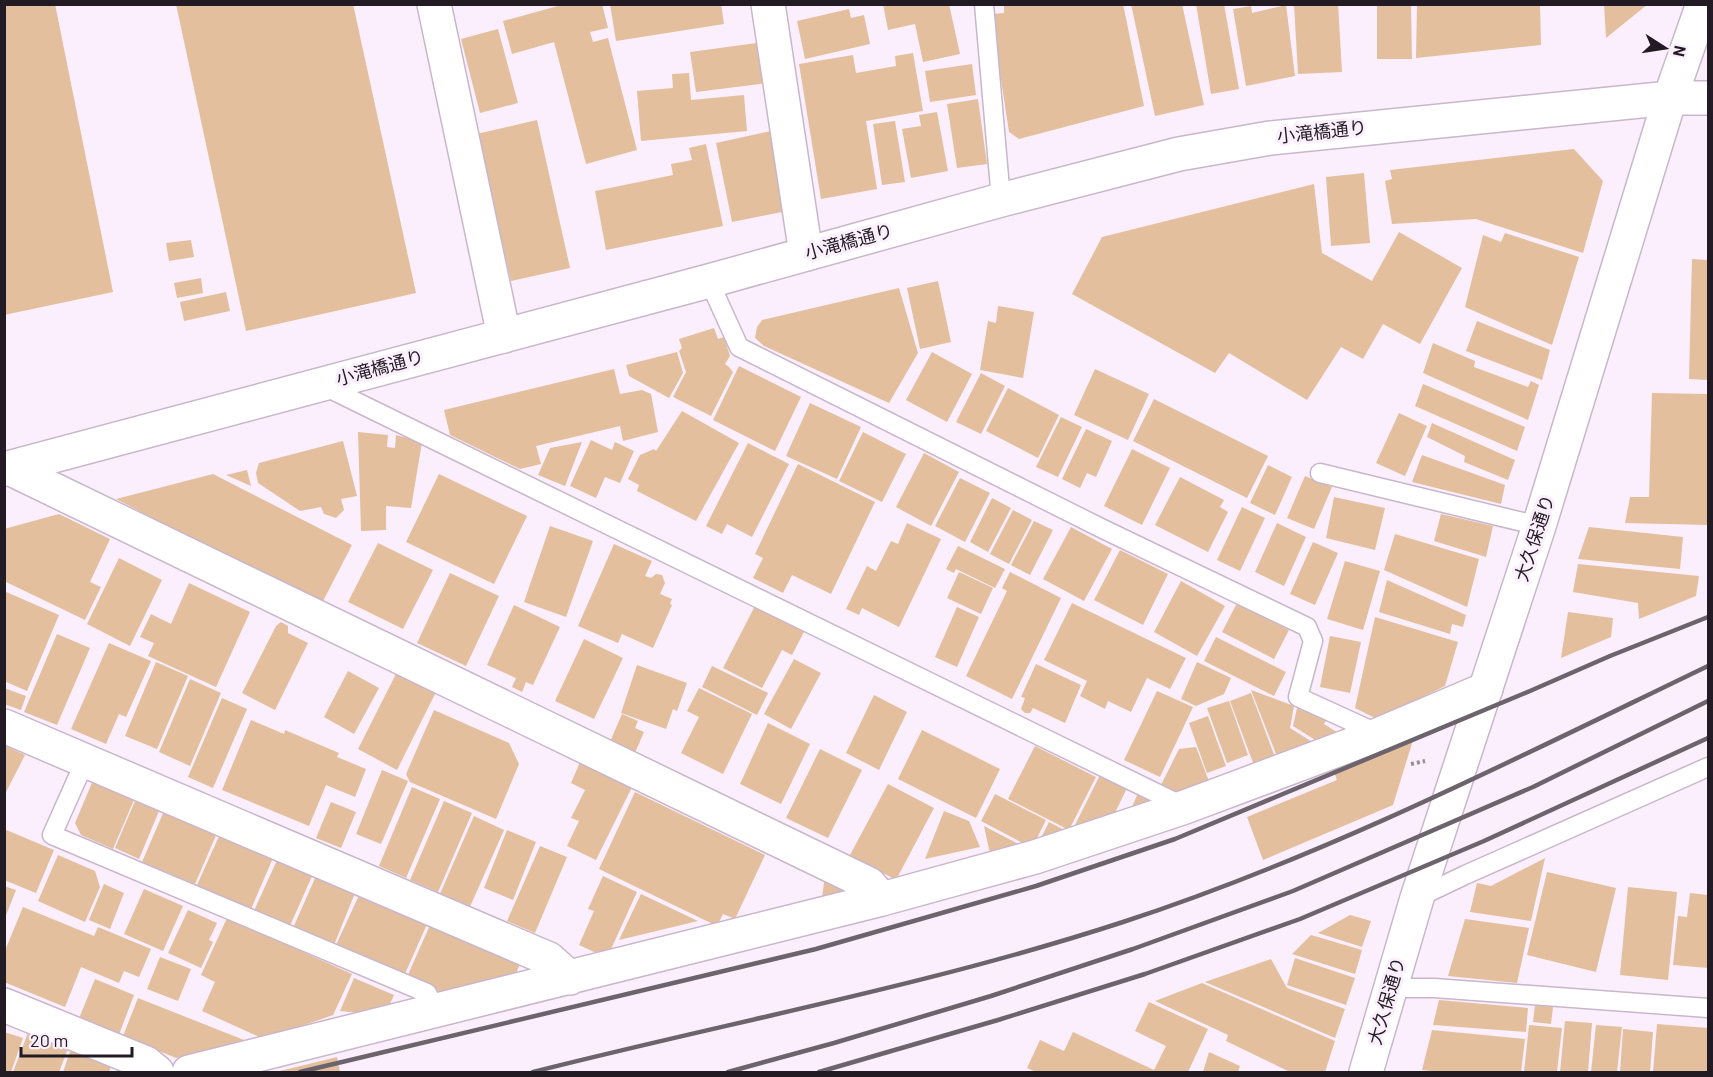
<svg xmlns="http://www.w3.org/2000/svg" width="1713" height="1077" font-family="Barlow,'Noto Sans JP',sans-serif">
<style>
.building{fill:#e3bf9d}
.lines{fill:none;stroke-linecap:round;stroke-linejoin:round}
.lane-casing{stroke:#c9b6cc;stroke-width:21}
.street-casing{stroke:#c9b6cc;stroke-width:36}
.secondary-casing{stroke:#c9b6cc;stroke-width:36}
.path{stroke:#968c97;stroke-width:4;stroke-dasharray:3 3;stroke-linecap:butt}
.lane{stroke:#fff;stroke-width:18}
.street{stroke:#fff;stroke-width:33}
.secondary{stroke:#fff;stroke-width:33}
.rail{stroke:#6c636d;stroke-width:4.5}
.labels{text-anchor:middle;stroke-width:6;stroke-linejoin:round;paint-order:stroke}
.street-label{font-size:18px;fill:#221b23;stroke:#fbeffd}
</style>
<rect width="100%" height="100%" fill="#fbeffd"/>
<!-- building -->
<path class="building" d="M4 4H55L113 292 4 315Z
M176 4H353L416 293 246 331Z
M565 4H602L608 28 590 32 593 42 608 38 637 150 586 164 554 42 512 54 503 21Z
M610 4H721L724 24 616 41Z
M883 4H949L960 54 923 62 915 24 888 30Z
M1004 4H1123L1144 106 1019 139 1009 132 991 14 1004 13Z
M1131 4H1182L1204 105 1155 116Z
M1196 4H1224L1239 89 1211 94Z
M1294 4H1338L1342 72 1298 74Z
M1377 4H1411L1412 59H1377Z
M1417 4H1540L1541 45 1416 58Z
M1604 4H1648L1606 38Z
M1286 5 1295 76 1246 86 1233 9 1251 6 1252 13Z
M849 9 851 18 864 15 870 44 805 59 797 21Z
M498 29 518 103 480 113 461 39Z
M764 42 769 83 696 92 690 52Z
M913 53 923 111 866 121 877 189 821 199 799 64 853 55 856 73 896 66 895 56Z
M972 64 976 95 930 102 925 71Z
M689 73 691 100 744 95 747 131 641 141 637 91 673 88 672 74Z
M978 99 987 164 957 168 947 104Z
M937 112 948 171 911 178 902 129 921 126 919 115Z
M537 120 570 268 511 281 477 134Z
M895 121 905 182 882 185 873 124Z
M771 131 787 211 732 222 716 143Z
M706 144 723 226 606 250 595 191 673 175 671 164 692 160 689 148Z
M1574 149 1603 181 1583 253 1476 219 1392 224 1385 181 1392 179 1390 170Z
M1364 173 1370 243 1331 246 1326 177Z
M1314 184 1322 253 1372 281 1399 232 1462 268 1420 344 1383 324 1363 359 1341 347 1307 400 1229 353 1215 373 1072 294 1102 237Z
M1505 233 1579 257 1552 345 1465 307 1483 235 1501 242Z
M191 240 194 257 169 261 166 243Z
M1692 259 1708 260V380L1689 379Z
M201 278 203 293 177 298 174 283Z
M938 281 951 342 920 349 907 288Z
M899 288 918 353 889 403 764 346 755 338 757 327 762 320Z
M226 292 230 311 184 321 180 302Z
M998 306 1034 312 1023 378 980 370 988 321 996 323Z
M1477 321 1550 350 1542 380 1466 351Z
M714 328 718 339 724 337 730 356 725 364 729 367 733 372 711 416 673 397 686 372 679 351 682 348 679 339Z
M1433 343 1475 361 1474 367 1528 387 1531 381 1539 385 1528 420 1423 373Z
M677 352 683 373 669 398 629 376 626 365Z
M932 352 972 374 947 422 906 400Z
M739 366 801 397 775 451 713 420Z
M614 369 620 394 642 390 651 394 658 432 623 441 620 426 536 446 541 464 520 469 450 435 444 410Z
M1095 369 1149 394 1128 440 1074 415Z
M981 373 1005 386 981 434 956 422Z
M1423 384 1525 427 1517 451 1415 406Z
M1008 388 1059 415 1038 458 986 431Z
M1652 393 1708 394V525L1625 523 1630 497H1649Z
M1154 399 1268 456 1247 498 1133 441Z
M810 403 861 427 837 479 786 456Z
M682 411 739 443 696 521 637 491 639 485 628 479 640 455 654 449 656 451Z
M1399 413 1427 426 1405 476 1376 463Z
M1061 417 1082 427 1058 477 1036 467Z
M1432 423 1515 460 1508 480 1464 462 1465 456 1427 437Z
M1086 429 1112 441 1096 477 1087 473 1080 488 1062 479Z
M358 432 388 435 387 447 395 448 396 435 422 442 411 508 386 506V530L361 531Z
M863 432 906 454 882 502 839 481Z
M591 440 612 450 615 442 634 451 620 483 605 477 596 498 570 486Z
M343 441 357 496 341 499 344 510 336 518 324 514 321 507 300 511 258 483 256 473 259 463Z
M582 442 565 486 538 475 550 448Z
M748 443 789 464 752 537 727 524 722 534 706 526Z
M1132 449 1170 468 1142 525 1104 506Z
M924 453 959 472 931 526 896 507Z
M1422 455 1505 485 1501 504 1412 482Z
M798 464 875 502 831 594 792 575 783 593 753 578 763 558 755 554Z
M1268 465 1292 477 1275 515 1250 503Z
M247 470 251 486 226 475Z
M213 474 352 545 321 605 116 499Z
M439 474 527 516 494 584 406 542Z
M1305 476 1332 487 1314 529 1287 518Z
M1180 477 1224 500 1220 507 1228 512 1208 552 1155 525Z
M960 478 990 493 965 542 935 526Z
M1334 497 1385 508 1375 550 1326 538Z
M992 498 1011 508 988 552 970 542Z
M1242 507 1265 518 1240 571 1217 560Z
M1013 510 1032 520 1009 564 990 554Z
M59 514 110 539 90 582 101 587 85 620 4 581V529Z
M1441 514 1493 526 1486 557 1434 541Z
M1034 521 1053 530 1030 575 1011 565Z
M907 523 941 539 899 627 862 608 859 615 846 609 867 566 876 571 891 541 898 544Z
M1277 523 1306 537 1284 586 1255 572Z
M550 526 593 541 566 617 524 602Z
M1071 527 1112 549 1084 601 1043 579Z
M1589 527 1683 537 1680 569 1578 559Z
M1395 534 1479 559 1467 607 1384 570Z
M1313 542 1338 553 1315 605 1290 594Z
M378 543 433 570 403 629 348 602Z
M614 544 652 561 645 576 651 578 656 574 662 575 665 583 660 594 672 599 670 604 672 605 653 648 622 634 618 643 578 626Z
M958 546 1005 569 995 588 956 569 954 573 946 569Z
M1120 550 1168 574 1143 625 1094 600Z
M119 558 162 580 130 646 87 624Z
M1345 561 1380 571 1363 630 1327 619Z
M1578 564 1699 576 1696 596 1639 619 1638 603 1573 592Z
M959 572 993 588 981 614 947 598Z
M1010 572 1061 598 1012 699 966 676 1007 591 1002 588Z
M450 573 499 596 466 666 417 643Z
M1387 580 1466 615 1463 627 1452 624 1450 634 1379 612Z
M1181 581 1225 606 1197 656 1154 632Z
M189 583 250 612 216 687 148 656 154 643 140 637 151 614 171 624Z
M4 591 59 615 27 691 4 681Z
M1072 603 1186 658 1170 689 1147 678 1131 712 1108 701 1105 709 1080 696 1087 681 1044 660Z
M1237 603 1289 630 1274 659 1222 632Z
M756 604 805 630 792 655 782 650 762 688 723 668Z
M514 605 560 627 533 685 526 682 522 692 512 687 516 678 487 665Z
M957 607 979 617 957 667 935 657Z
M1568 612 1613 618 1611 637 1561 658Z
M1375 617 1458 642 1445 686 1377 719 1355 708Z
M281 622 288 626V633L308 643 275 710 242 693 276 626Z
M57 634 90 648 57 725 24 712Z
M1330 636 1361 642 1350 693 1320 687Z
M1216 637 1286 672 1274 696 1204 661Z
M584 639 623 658 594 719 555 701Z
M109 643 151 661 126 717 119 714 106 744 71 729Z
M794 659 821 673 791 729 764 714Z
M156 662 188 676 157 749 125 736Z
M1197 662 1231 678 1224 694 1196 706 1181 699Z
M1036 664 1081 685 1065 723 1033 708 1030 713H1025L1021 709 1025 698 1021 697Z
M637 665 687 683 677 711 673 709 666 729 621 713Z
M712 666 768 693 757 715 702 687Z
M398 670 437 690 397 770 358 749Z
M348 671 379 688 354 734 324 717Z
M190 679 221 693 190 766 159 752Z
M4 688 26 696 21 710 4 704Z
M699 688 752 714 723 774 681 753 699 717 687 711Z
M1251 690 1294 706 1290 728 1314 743 1278 759Z
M1157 691 1193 707 1160 777 1124 760Z
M1251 693 1276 760 1255 768 1230 701Z
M874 695 907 712 879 770 846 753Z
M222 698 247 709 213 788 188 777Z
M1229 701 1248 755 1227 763 1207 708Z
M1297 708 1326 720 1324 724 1340 734 1320 743 1293 726Z
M434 710 509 743 519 764 496 819 410 782 406 774Z
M622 714 638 721 635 728 644 732 634 755 609 744Z
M1208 716 1226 766 1207 773 1189 723Z
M251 720 284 734 285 730 339 753 337 757 366 769 355 797 326 785 309 826 222 790Z
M768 723 810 744 781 804 740 784Z
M1417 727 1393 805 1263 860 1247 817 1337 780 1330 761Z
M922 730 1000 769 976 818 898 779Z
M4 745 25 755 4 796Z
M1035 746 1096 777 1069 830 1008 799Z
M1196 747 1210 784 1183 796 1160 787 1179 749Z
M820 749 862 770 828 838 786 818Z
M581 760 632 787 596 860 567 846 579 821 571 818 585 790 571 783Z
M382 770 408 781 381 844 356 834Z
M1100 775 1127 788 1112 819 1074 827Z
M94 778 136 795 113 849 81 835 75 823Z
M888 784 934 808 896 880 850 855Z
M412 787 440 799 406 878 379 866Z
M635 792 765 855 735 919 723 914 717 926 599 869Z
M1138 793 1160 803 1128 816Z
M995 794 1046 820 1032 848 981 821Z
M135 801 159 811 139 859 115 848Z
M444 801 472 813 438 892 410 880Z
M331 802 356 812 341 848 316 838Z
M164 811 217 833 195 884 142 862Z
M944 811 969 821 980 847 925 859Z
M474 816 504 830 469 909 439 896Z
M1049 822 1070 833 1039 842Z
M984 826 1024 847 990 854Z
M4 829 54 850 36 893 4 880Z
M507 830 536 842 513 900 484 888Z
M220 834 273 858 251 909 197 885Z
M540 846 567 857 535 933 507 921Z
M58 855 95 871 100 887 85 922 38 901Z
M278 858 313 874 289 928 253 913Z
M1545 858 1531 921 1470 912 1477 883 1491 886Z
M1547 872 1616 888 1596 972 1527 955Z
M825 874 850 882 848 895 822 899Z
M316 876 355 893 334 945 293 928Z
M603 876 637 892 607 958 579 945 594 911 588 909Z
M104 884 124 893 110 929 89 920Z
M4 886 16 890 5 918H4Z
M1628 887 1677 892 1668 980 1620 975Z
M144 889 183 906 163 951 124 934Z
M361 891 428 922 404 976 336 945Z
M1690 893 1708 895V968L1673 965 1678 916 1687 917Z
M641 894 698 921 619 940Z
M23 907 94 936 98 927 151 949 139 977 124 971 119 983 81 967 65 1007 4 982V953Z
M188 910 217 923 209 940 213 942 201 968 168 953Z
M1350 915 1371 921 1362 947 1318 933Z
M227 918 352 974 333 1015 264 1039 202 1011 215 982 201 975Z
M1465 919 1529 928 1517 983 1448 976Z
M430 925 520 964 512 983 450 996 407 977Z
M1311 935 1362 950 1355 974 1292 954Z
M160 957 191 969 178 1001 147 989Z
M1295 958 1355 978 1346 1005 1287 985Z
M1271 959 1287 988 1345 1009 1335 1038 1205 982Z
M354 978 394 995 388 1008 360 1013 340 1011Z
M95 979 134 995 118 1037 78 1021Z
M1202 983 1335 1041 1325 1072H1290L1226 1041 1228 1035 1155 1001Z
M138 998 244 1040 176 1058 123 1036Z
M1439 1000 1528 1008 1526 1032 1433 1025Z
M1149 1002 1208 1029 1188 1072H1036L1027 1068 1040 1040 1064 1051 1073 1032 1154 1070 1166 1046 1135 1031Z
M1535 1005 1553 1007 1551 1024 1533 1022Z
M1565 1021 1592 1023 1588 1072H1560Z
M1657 1024 1708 1028V1072H1653Z
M31 1025 71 1041 59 1072H13Z
M1529 1025 1562 1028 1557 1072H1524Z
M1596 1025 1622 1027 1617 1072H1591Z
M1623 1029 1653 1032 1650 1072H1620Z
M1432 1030 1525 1039 1521 1072H1441L1422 1070Z
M4 1032 23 1038 11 1072H4Z
M73 1043 113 1060 109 1072H63Z
M1209 1052 1240 1066 1238 1072H1203Z
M337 1057 340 1072H276Z"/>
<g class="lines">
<defs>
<path id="lane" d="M984 4 1001 200
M709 281 739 347 1103 529 1307 627 1313 641 1298 697 1379 734
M324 386 1185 807
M1320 473 1539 526
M85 761 52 835 427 993 436 1010
M1417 898 1465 875 1708 767
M1391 988H1434L1708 1008"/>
<path id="street" d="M434 4 504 336
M768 4 806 254
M9 468 869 884 882 899
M4 726 549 959 570 978
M4 1005 146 1063 157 1072
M189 1072 882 899 1035 857 1185 807 1380 734 1486 689"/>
<path id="secondary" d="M4 469 709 281 1001 200 1179 154 1270 138 1670 98H1708
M1366 1072 1417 898 1539 526 1670 98 1703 4"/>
</defs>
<!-- lane casing -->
<use href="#lane" class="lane-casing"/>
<!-- street casing -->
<use href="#street" class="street-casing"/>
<!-- secondary casing -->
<use href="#secondary" class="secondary-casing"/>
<!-- path -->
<path class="path" d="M1411 764 1425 761"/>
<!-- lane -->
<use href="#lane" class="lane"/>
<!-- street -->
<use href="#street" class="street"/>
<!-- secondary -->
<use href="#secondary" class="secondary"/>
<!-- rail -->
<path class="rail" d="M300 1072 816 949 1036 886 1175 839 1530 691 1610 656 1708 617
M533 1072C730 1022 930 985 1123 922 1325 856 1517 758 1708 666
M728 1072 834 1043 991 996 1133 949 1293 891 1533 787 1708 701
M819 1072 998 1020 1145 974 1300 919 1484 841 1708 738"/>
</g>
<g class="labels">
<!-- street labels -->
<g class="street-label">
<text transform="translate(1322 132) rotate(-6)" y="6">小滝橋通り</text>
<text transform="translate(849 242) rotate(-15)" y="6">小滝橋通り</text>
<text transform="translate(380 368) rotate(-15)" y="6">小滝橋通り</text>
<text transform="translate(1535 538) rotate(-72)" y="6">大久保通り</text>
<text transform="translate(1387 1001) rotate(-74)" y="6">大久保通り</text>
</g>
</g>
<!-- border -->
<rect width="1713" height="1077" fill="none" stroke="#221b23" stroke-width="12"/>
<!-- north arrow -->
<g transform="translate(1665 48) rotate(102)" stroke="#fbeffd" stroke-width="4.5" paint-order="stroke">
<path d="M0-4.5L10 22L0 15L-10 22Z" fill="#221b23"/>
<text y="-9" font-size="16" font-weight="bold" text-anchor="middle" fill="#221b23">N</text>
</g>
<!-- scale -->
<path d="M21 1047v9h111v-9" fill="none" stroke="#221b23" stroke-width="3"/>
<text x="30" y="1047" font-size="18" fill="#221b23" stroke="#fbeffd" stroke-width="4.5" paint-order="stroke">20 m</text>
</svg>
